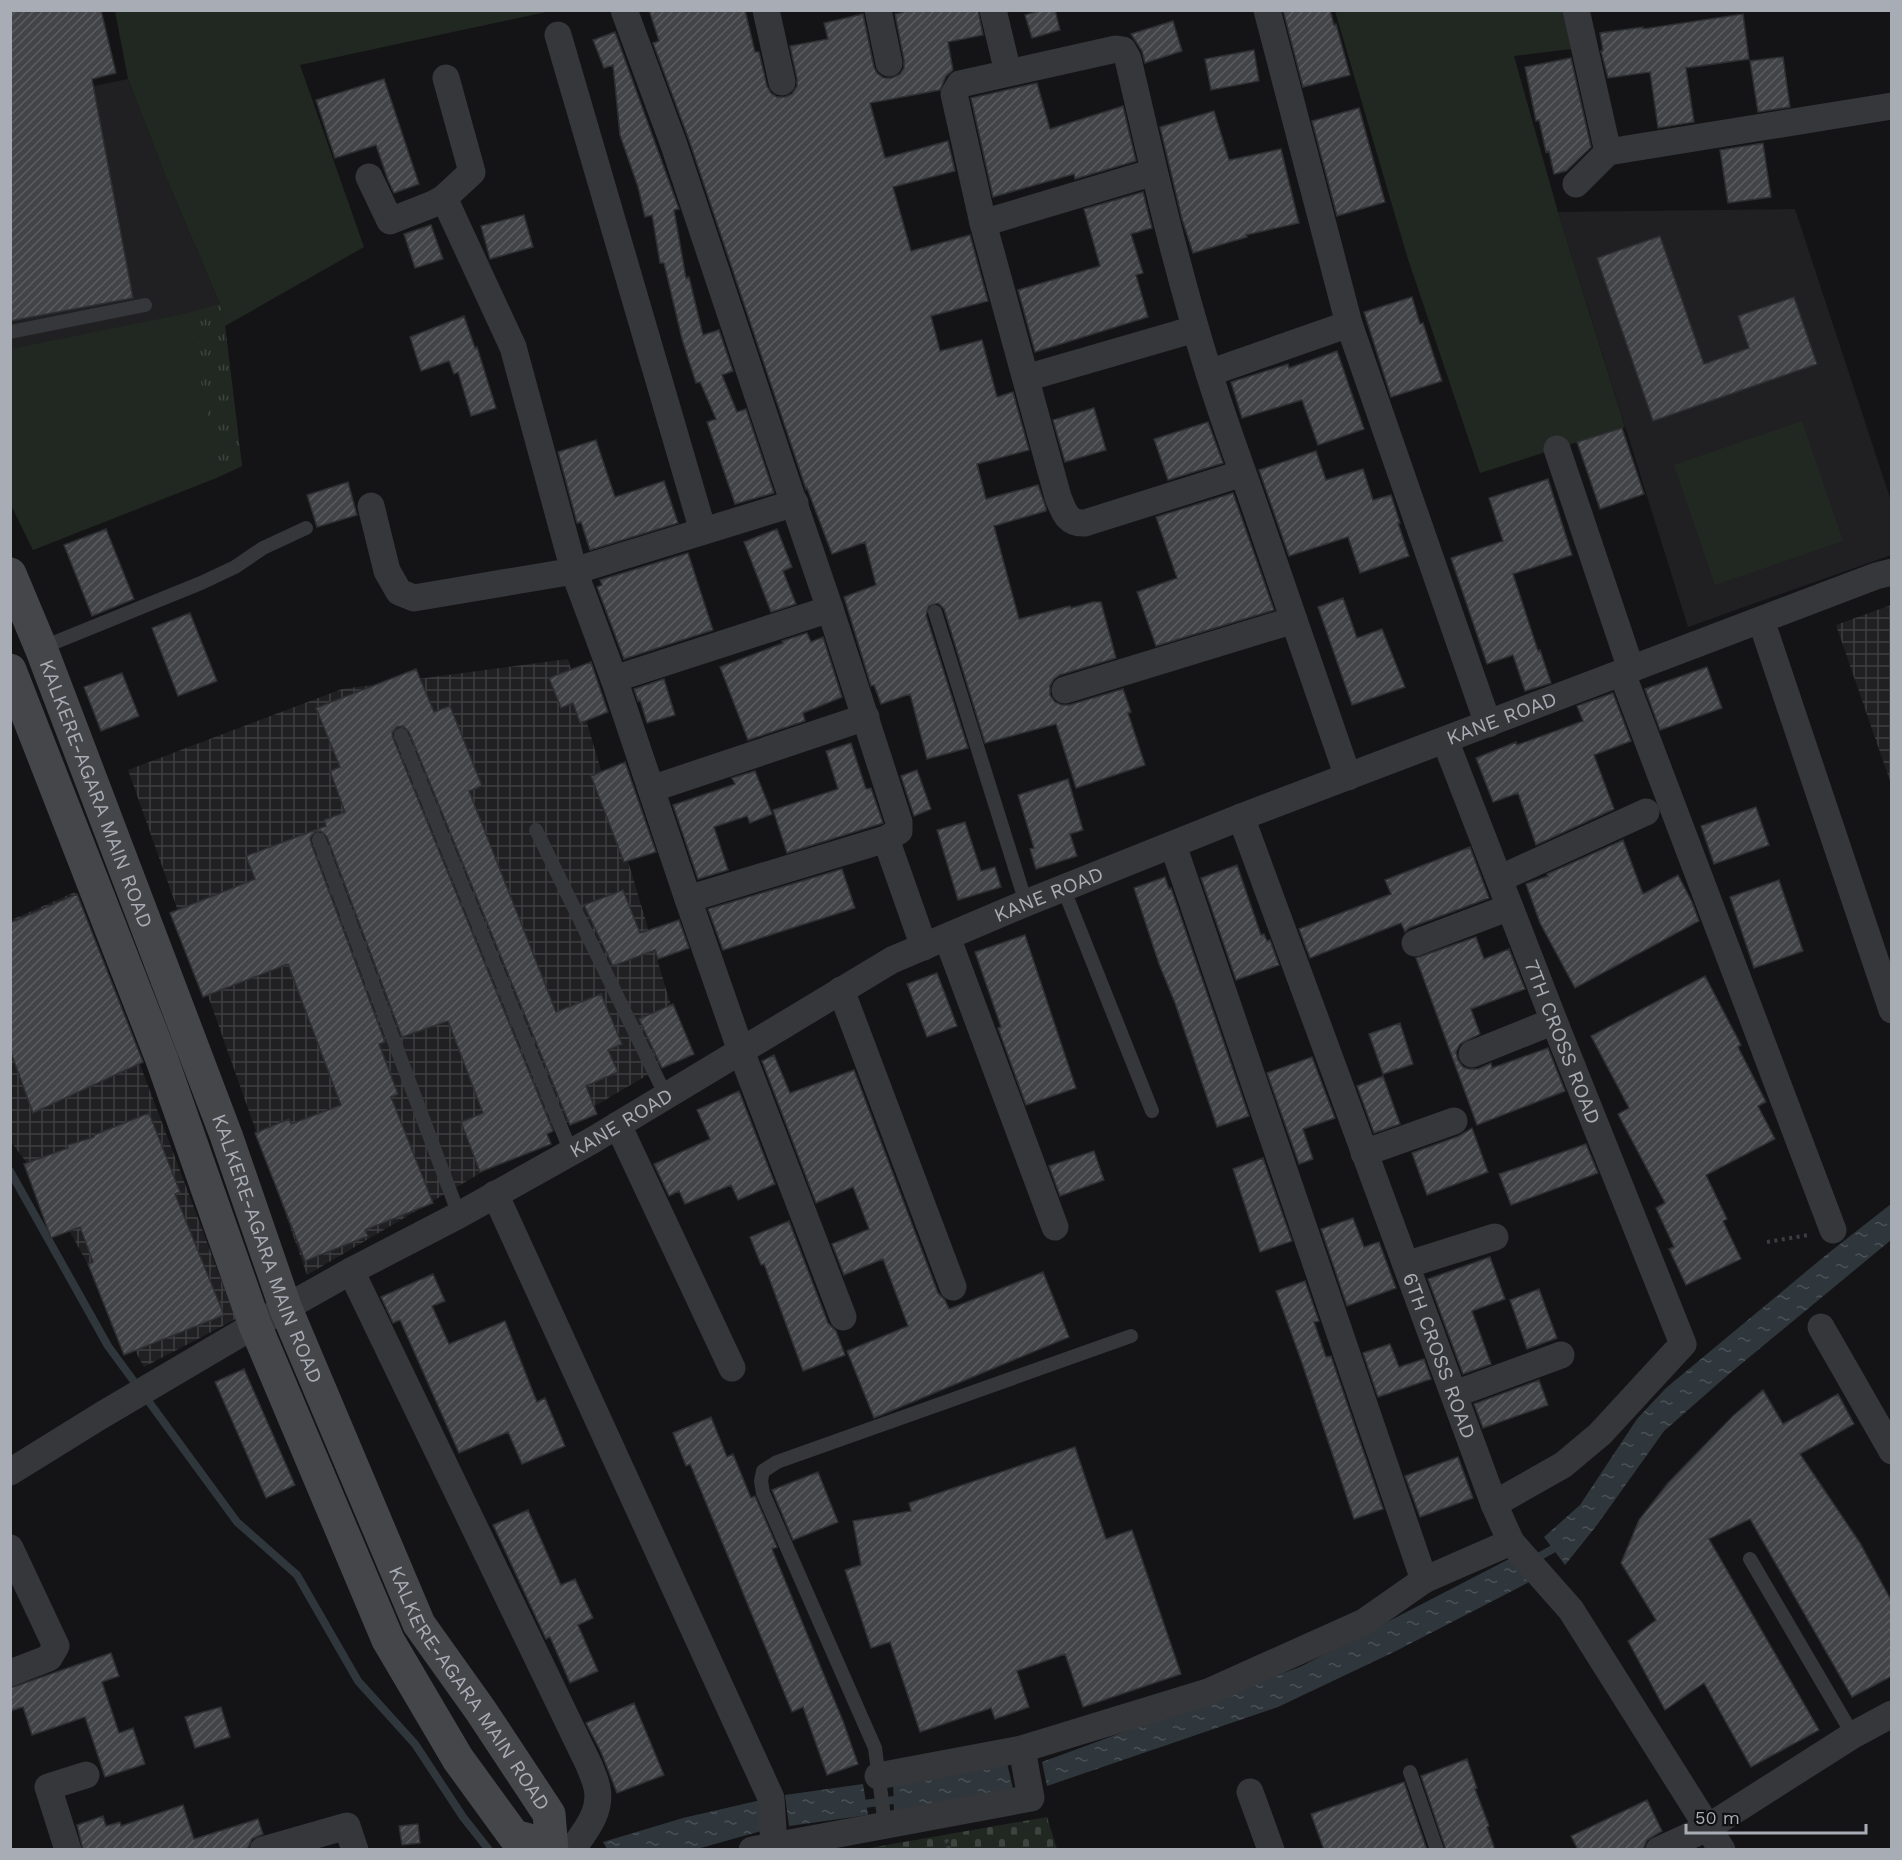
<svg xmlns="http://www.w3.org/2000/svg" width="1902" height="1860" font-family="'Work Sans',sans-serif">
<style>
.built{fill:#202023}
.industrial{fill:url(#industrial-grid)}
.green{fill:#212821}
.cemetery{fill:url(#cemetery-stones)}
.park{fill:url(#park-tufts)}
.water{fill:url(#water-ripples)}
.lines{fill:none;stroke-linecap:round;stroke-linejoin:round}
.stream{stroke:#2f373d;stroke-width:8}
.building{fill:url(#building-hatch);stroke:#2e2f31;stroke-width:1.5}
.path{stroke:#3c3d41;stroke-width:4;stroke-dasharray:3 4.5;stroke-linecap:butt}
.lane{stroke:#36373a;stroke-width:14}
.street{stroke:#36373a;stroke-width:27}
.secondary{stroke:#44464a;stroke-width:33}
.labels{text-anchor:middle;stroke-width:6;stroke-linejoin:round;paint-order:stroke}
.street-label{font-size:20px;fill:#a8acb4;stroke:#0f0f11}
</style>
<defs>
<pattern id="industrial-grid" width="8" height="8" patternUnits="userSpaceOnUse" patternTransform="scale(1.5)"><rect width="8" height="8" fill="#202023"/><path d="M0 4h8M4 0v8" fill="none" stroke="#3e3e41"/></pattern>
<pattern id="cemetery-stones" width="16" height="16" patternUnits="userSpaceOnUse" patternTransform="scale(1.5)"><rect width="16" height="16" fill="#212821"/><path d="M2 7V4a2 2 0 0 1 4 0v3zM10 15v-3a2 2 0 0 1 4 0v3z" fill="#3e443f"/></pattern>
<pattern id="park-tufts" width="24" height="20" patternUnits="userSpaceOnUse" patternTransform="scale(1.5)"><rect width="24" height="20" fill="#212821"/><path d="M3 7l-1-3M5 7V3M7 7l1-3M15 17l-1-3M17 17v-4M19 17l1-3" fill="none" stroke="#3e443f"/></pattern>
<pattern id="water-ripples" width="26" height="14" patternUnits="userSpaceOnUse" patternTransform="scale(1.5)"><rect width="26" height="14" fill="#2f373d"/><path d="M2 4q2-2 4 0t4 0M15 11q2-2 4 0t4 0" fill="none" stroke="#4a5157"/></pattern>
<pattern id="building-hatch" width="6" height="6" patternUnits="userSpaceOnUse" patternTransform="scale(1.5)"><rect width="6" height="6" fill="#434448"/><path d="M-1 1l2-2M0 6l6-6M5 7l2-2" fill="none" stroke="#5b5c60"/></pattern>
</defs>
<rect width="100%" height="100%" fill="#141416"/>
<!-- built -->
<path class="built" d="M128 79 166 177 220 304 225 326 242 466 33 550 11 505V103Z
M1795 209 1891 501V555L1688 627 1558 212Z"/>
<!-- industrial -->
<path class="industrial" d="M1891 605H1892L1891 784 1836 625Z
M568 659 685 1053 307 1275 128 770 342 689Z
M75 892 236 1319 144 1367 46 1188 11 1142V920Z"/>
<!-- green -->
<path class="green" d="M115 11H551L300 65 364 247 225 326 220 304 166 177 128 79Z
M1335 11H1563L1571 49 1514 56 1558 212 1625 427 1480 473 1407 256Z
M188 313 219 477 33 550 11 505V349Z
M1802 421 1843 541 1715 585 1674 465Z"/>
<!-- cemetery -->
<path class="cemetery" d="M1047 1817 1057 1849H864Z"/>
<!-- park -->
<path class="park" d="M220 304 225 326 242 466 219 477 188 313Z"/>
<!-- water -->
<path class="water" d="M1891 1204V1240L1729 1374 1664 1431 1597 1525 1565 1565 1544 1537 1580 1505 1637 1419 1666 1388 1826 1255Z
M1513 1557 1535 1579 1396 1651 1278 1707 1047 1786 1042 1762 1300 1667Z
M1007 1763 1014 1793 894 1812 893 1781Z
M863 1784 868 1815 789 1826 785 1795Z
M761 1800 765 1830 697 1849H607L603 1842 683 1818Z"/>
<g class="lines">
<!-- stream -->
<path class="stream" d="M10 1171 108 1346 237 1522 297 1575 358 1681 415 1744 463 1817 489 1850
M1533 1560 1560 1545
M857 1805 901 1799"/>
</g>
<!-- building -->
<path class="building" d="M10 10H101L116 73 92 79 133 298 10 321Z
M649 10H745L755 52H759L767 86 771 93 777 97H785L792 94 797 86V79L790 46 828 39 824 23 863 14 874 67 877 73 884 78H892L900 74 904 68V60L895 14 912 10H978L983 35 948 42 953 70 946 76 940 90 870 103 885 158 948 141 955 171 893 187 911 251 970 235 988 301 931 316 940 351 982 340 997 397 1013 392 1029 450 977 464 986 499 1038 485 1046 508V511L994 526 1019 619 1070 606 1071 608 1093 602H1101L1116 658 1060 675 1054 679 1050 686V695L1055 702 1062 705H1069L1123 689 1131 712 1128 713 1145 765 1076 788 1056 724 985 743 944 609 938 603 929 606 926 615 968 748 927 759 910 694 881 704 874 685 871 686 844 597 876 585 865 542 832 554 807 488 806 489 689 140 653 43 659 41Z
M1042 10H1055L1060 30 1032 38 1025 15Z
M1283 10H1330L1334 25 1336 24 1350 75 1303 87Z
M1743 14 1749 59 1686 68 1694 122 1658 128 1650 72 1608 78 1601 51H1603L1600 33 1643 27V29Z
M1173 21 1182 51 1145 63 1142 51 1131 34Z
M615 32 679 209 674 210 686 278 689 277 703 335 719 330 733 371 722 375 737 412 746 409 774 493 735 504 707 422 716 419 700 382 696 383 682 339 664 263H660L652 215 645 217 638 187 620 135 613 65 604 68 593 40Z
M1254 50 1259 81 1211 90 1205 59Z
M1783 57 1790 107 1758 112 1750 61Z
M1571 58 1591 147 1566 171 1554 174 1549 151 1546 152 1539 120 1536 121 1525 67Z
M384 79 419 184 394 193 388 180 376 145 335 158 316 100Z
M1037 83 1050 129 1123 106 1136 161 1075 179 1074 174 993 197 971 98Z
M1359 108 1385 202 1337 216 1312 121Z
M1214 111 1229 160 1281 149 1299 223 1246 235 1247 237 1193 253 1182 219 1160 127Z
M1763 143 1771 197 1728 203 1720 150Z
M1143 192 1152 228 1131 234 1143 273 1136 275 1148 317 1035 352 1018 290 1100 266 1084 209Z
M524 215 533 247 490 259 481 226Z
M431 225 443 259 415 268 404 234Z
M1660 236 1704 364 1749 348 1738 316 1794 297 1817 364 1653 421 1597 258Z
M1412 297 1420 324 1423 323 1442 381 1391 397 1364 312Z
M464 316 475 348 477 347 496 408 471 416 458 372 454 374 449 361 421 371 410 337Z
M1337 351 1364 429 1318 445 1302 400 1242 418 1231 382 1288 364 1289 368Z
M1094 408 1106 450 1065 462 1053 420Z
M1208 422 1223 463 1168 480 1154 439Z
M1622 428 1644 494 1600 509 1577 442Z
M596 440 615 497 664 481 678 523 590 550 581 522 577 523 558 452Z
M1316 451 1326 480 1363 469 1373 500 1391 495 1400 523H1398L1409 556 1360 573 1348 537 1289 556 1259 470Z
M1548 479 1572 555 1513 574 1538 651 1540 650 1551 683 1525 691 1513 655 1487 664 1451 558 1503 541 1489 498Z
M348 482 357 515 317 527 307 495Z
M1233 493 1274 610 1156 646 1137 592 1177 578 1156 517Z
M106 529 134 599 92 616 64 545Z
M777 529 792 567 783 571 796 604 771 612 744 542Z
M688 553 713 630 624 659 597 587 602 585 600 580Z
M1343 598 1357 638 1382 629 1405 687 1352 705 1318 607Z
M190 613 217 681 178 696 152 628Z
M807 633 811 642 823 637 842 697 803 713 805 721 748 740 720 667 783 643 782 641Z
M591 662 608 712 580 723 573 703 561 708 549 678Z
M1707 667 1722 708 1660 730 1645 689Z
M416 669 434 712 450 706 482 786 469 791 556 1012 601 994 622 1044 608 1050 618 1072 586 1086 597 1114 570 1125 409 732 403 726 397 727 392 733 393 738 553 1131 547 1134 551 1144 480 1172 461 1122 483 1113 448 1021 402 1037 327 837 321 831 315 832 310 838 311 843 385 1042 379 1044 398 1094 391 1097 433 1203 365 1230 368 1236 305 1261 255 1133 289 1119 291 1124 341 1105 288 964 203 997 170 913 255 879 246 856 326 826 324 820 345 812 330 771 340 767 316 708Z
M122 673 139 716 101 731 84 687Z
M664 679 675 715 647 723 640 700 638 701 634 689Z
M1613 693 1631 741 1594 755 1614 809 1536 845 1518 793 1493 802 1476 758 1516 742 1517 745 1583 721 1577 706Z
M851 743 866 789 871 788 883 823 787 853 773 810 838 789 826 751Z
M625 762 656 852 624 862 591 776Z
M917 770 931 809 914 816 901 776Z
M755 771 772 814 750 823 747 816 714 827 728 870 698 879 673 805 735 784 732 778Z
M1068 779 1083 830 1070 834 1077 856 1036 869 1030 849 1034 848 1018 795Z
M1756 807 1769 845 1714 864 1701 826Z
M965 822 981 871 995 867 1001 887 958 900 937 830Z
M1623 840 1643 894 1678 875 1692 902 1699 921 1575 988 1540 923 1526 884 1548 876 1547 874Z
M1470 847 1489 898 1409 928 1405 932 1401 923 1310 958 1299 929 1391 894 1385 880Z
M1237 865 1261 935 1264 934 1267 941 1270 940 1279 965 1236 980 1201 878Z
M842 869 855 908 723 950 708 909Z
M1165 877 1169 889 1171 888 1249 1116 1217 1127 1175 1003 1159 964 1134 888Z
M1779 880 1803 951 1754 968 1730 897Z
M623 890 640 933 679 920 689 948 658 959 655 950 613 966 584 905Z
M77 894 143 1062 33 1113 10 1050V923Z
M1025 935 1076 1088 1026 1105 998 1028 1001 1027 975 952Z
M1476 937 1484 959 1509 949 1525 989 1471 1009 1480 1034 1460 1044 1456 1052 1458 1060 1463 1067 1469 1069H1478L1491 1063 1492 1068 1548 1048 1565 1091 1477 1125 1416 958Z
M937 973 957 1026 927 1037 907 984Z
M1705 976 1741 1045 1738 1047 1766 1102 1758 1106 1775 1139 1706 1175 1727 1219 1723 1221 1741 1259 1686 1285 1669 1249 1674 1247 1656 1208 1665 1203 1618 1114 1629 1108 1591 1036Z
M673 1004 694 1054 662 1068 639 1019Z
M1400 1023 1413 1064 1383 1074 1369 1034Z
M774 1055 790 1093 854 1070 938 1293 945 1300 949 1309 1043 1272 1069 1337 874 1418 847 1351 908 1326 883 1259 844 1275 832 1244 869 1229 853 1187 816 1203 762 1061Z
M1312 1057 1335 1118 1303 1129 1313 1159 1299 1164 1267 1073Z
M1383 1076 1400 1124 1374 1133 1357 1086Z
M739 1091 775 1184 738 1200 731 1185 685 1204 679 1191 669 1196 654 1164 710 1139 697 1110Z
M149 1113 180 1192 175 1194 224 1315 124 1355 88 1264 93 1262 80 1227 51 1238 24 1164 68 1148V1145L94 1137V1135Z
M1472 1128 1488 1172 1427 1195 1412 1153 1459 1136Z
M1586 1144 1598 1173 1511 1205 1499 1174Z
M1094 1151 1104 1180 1060 1196 1049 1166Z
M1263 1158 1292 1241 1260 1252 1233 1169Z
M1353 1218 1364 1247 1379 1242 1396 1288 1347 1306 1321 1229Z
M789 1221 828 1323 836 1331 845 1355 803 1371 764 1264 761 1265 750 1237Z
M1490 1257 1505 1299 1472 1311 1491 1364 1463 1374 1428 1279Z
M433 1274 445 1301 432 1306 449 1344 505 1321 537 1402 545 1398 565 1446 522 1464 508 1432 459 1453 400 1320 393 1323 381 1297Z
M1305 1281 1319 1321 1314 1322 1326 1357 1331 1356 1383 1509 1354 1519 1302 1363 1276 1291Z
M1539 1289 1557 1338 1527 1349 1510 1300Z
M1390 1344 1399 1367 1424 1359 1431 1379 1378 1397 1363 1353Z
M244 1369 295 1485 266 1498 215 1382Z
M1539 1380 1548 1405 1483 1428 1474 1404Z
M1763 1390 1783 1424 1838 1394 1854 1424 1800 1454 1860 1543 1892 1602V1676L1852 1697 1750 1519 1709 1539 1819 1730 1751 1767 1704 1683 1665 1710 1628 1641 1656 1620 1621 1563 1639 1520 1668 1483 1733 1416Z
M711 1417 727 1457 733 1454 751 1498 755 1496 777 1547 772 1549 843 1721 858 1764 827 1775 803 1707 792 1712 690 1464 686 1466 673 1433Z
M1075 1447 1106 1539 1132 1530 1181 1674 1083 1707 1065 1654 1017 1671 1029 1707 995 1719 991 1708 920 1732 890 1642 871 1648 845 1570 861 1565 853 1521 911 1511 909 1503Z
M1458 1457 1473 1498 1420 1517 1405 1476Z
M818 1472 838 1522 793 1540 772 1490Z
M528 1510 561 1585 575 1579 593 1618 578 1625 598 1671 570 1683 550 1637 546 1639 493 1525Z
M111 1653 119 1676 102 1682 119 1733 133 1728 145 1764 105 1777 85 1717 32 1735 23 1707 10 1711V1688Z
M634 1703 664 1775 617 1793 601 1752 586 1723Z
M221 1707 230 1737 195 1748 185 1717Z
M1467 1759 1477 1788 1475 1789 1489 1826 1487 1827 1495 1850H1446L1421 1776Z
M1404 1782 1427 1850H1324L1311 1814Z
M1647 1800 1662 1831 1647 1840 1643 1850H1578L1571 1836Z
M183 1805 194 1839 258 1819 263 1834 252 1839 248 1848 243 1850H83L77 1825 103 1816 106 1826 120 1822 121 1826Z
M418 1824 420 1843 402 1845 399 1826Z"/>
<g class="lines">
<!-- path -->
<path class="path" d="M1767 1242 1808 1235
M945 1842 947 1841 949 1850"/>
<!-- lane -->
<path class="lane" d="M10 332 145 305
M935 612 1026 903
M41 648 201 583 235 567 263 548 306 528
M401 735 571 1152
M536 830 666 1096
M319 840 459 1215
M1064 890 1152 1111
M1750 1559 1853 1735
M1410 1772 1437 1850
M885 1825 875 1748 763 1493 761 1481 763 1471 777 1462 1131 1336"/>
<!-- street -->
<g class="street">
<path d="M624 10 674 145 786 480 830 609 899 822V831L886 839 688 899"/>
<path d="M766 10 782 82"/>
<path d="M878 10 889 63"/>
<path d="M993 10 1006 64"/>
<path d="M1267 10 1349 324 1488 724"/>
<path d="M1576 10 1608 152"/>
<path d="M558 35 703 531"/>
<path d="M369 177 390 221 433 204 444 198 472 172 446 78"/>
<path d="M1576 184 1608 152 1892 106"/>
<path d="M444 198 513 347 574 571 614 679 688 899 741 1051 843 1317"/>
<path d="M983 223 1154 172"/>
<path d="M1209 373 1349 324"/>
<path d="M1026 378 1195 329"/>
<path d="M1557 449 1631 669"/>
<path d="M1243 473 1085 523C1067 524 1064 512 1058 497L983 223 954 94 960 84 1116 49 1123 50 1128 59C1152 163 1176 267 1208 370 1222 416 1239 461 1255 507 1286 597 1317 687 1348 777"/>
<path d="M371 506 387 571 399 592 414 598 574 571 795 503"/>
<path d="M1761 620 1892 1010"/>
<path d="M1622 673 1833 1230"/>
<path d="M614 679 830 609"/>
<path d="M1065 690 1294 620"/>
<path id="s1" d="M1445 740 1554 1021 1683 1344 1600 1434 1563 1465 1494 1504"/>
<path d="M651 789 866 717"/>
<path id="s2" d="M1241 817 1494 1504 1511 1542 1571 1610 1722 1850"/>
<path d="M886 839 924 947"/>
<path d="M1173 845 1424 1580"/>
<path d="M1499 879 1646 812"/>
<path d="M947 937 1055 1227"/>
<path d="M1415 943 1510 907"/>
<path d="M841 990 953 1287"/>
<path d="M1472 1054 1554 1021"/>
<path d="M618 1125 732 1368"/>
<path d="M1364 1153 1454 1121"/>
<path d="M495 1194 771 1798 774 1846"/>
<path d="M1406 1265 1495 1237"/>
<path d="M351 1271 589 1765C592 1773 596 1781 597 1788 602 1812 585 1831 572 1850"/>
<path d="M1821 1327 1892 1451"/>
<path d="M1455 1394 1561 1355"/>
<path id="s3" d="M10 1472 102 1415 255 1325 351 1271 459 1215 593 1140 892 960 1026 903 1241 817 1876 576 1892 572"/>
<path d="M10 1548 56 1646 49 1658 10 1673"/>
<path d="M878 1776 1022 1749 1208 1692 1364 1622 1424 1580 1511 1542"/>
<path d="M1250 1792 1271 1850"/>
<path d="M68 1850 48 1787 86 1775"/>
<path d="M263 1850 347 1826 355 1850"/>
<path d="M752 1850 1031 1798 1022 1749"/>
<path d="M1659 1850 1707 1828 1853 1735 1892 1714"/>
</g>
<!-- secondary -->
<g class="secondary">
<path id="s4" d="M10 574 41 648 226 1135 286 1309 419 1624 481 1711 549 1814 552 1850"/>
<path d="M10 670 161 1057 255 1325 388 1640 458 1759 514 1836 551 1846"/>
</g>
</g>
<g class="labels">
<!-- street labels -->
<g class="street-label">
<text dy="7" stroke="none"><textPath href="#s3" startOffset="1676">KANE ROAD</textPath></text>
<text dy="7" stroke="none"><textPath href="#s4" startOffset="236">KALKERE-AGARA MAIN ROAD</textPath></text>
<text dy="7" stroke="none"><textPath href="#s3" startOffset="1190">KANE ROAD</textPath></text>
<text dy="7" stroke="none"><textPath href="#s1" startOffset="324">7TH CROSS ROAD</textPath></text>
<text dy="7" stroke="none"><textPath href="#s3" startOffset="704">KANE ROAD</textPath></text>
<text dy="7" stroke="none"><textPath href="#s4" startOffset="722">KALKERE-AGARA MAIN ROAD</textPath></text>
<text dy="7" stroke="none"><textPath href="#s2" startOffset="574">6TH CROSS ROAD</textPath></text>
<text dy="7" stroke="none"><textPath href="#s4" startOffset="1208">KALKERE-AGARA MAIN ROAD</textPath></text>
</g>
</g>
<!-- border -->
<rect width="1902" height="1860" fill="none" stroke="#a8acb4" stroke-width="24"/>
<!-- scale -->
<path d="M1686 1824v9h180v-9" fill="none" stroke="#a8acb4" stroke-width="3"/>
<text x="1695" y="1824" font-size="18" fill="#a8acb4" stroke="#0f0f11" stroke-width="4.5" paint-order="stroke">50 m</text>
</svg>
